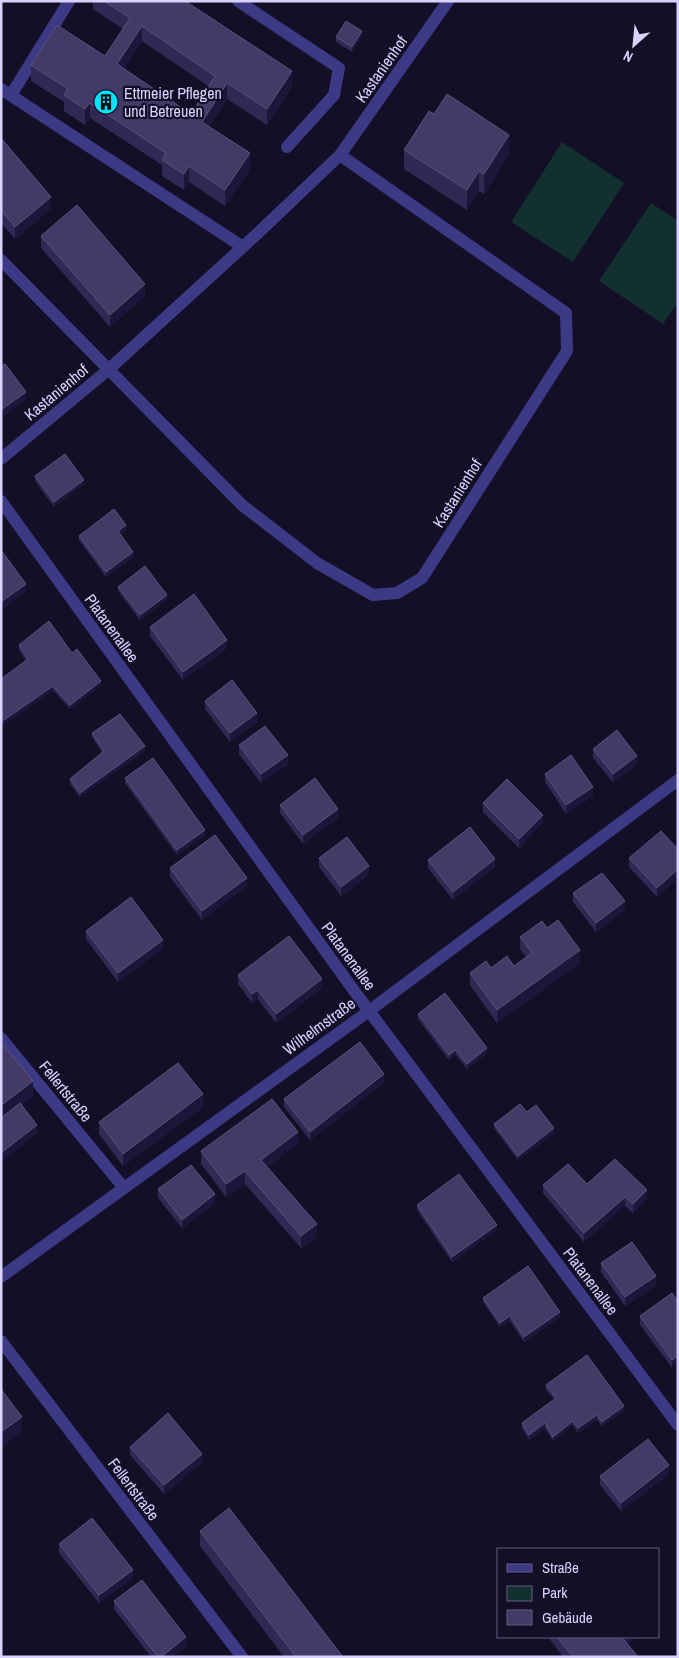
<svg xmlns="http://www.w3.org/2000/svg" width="679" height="1658" font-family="'Archivo Narrow',sans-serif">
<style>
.green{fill:#12302f}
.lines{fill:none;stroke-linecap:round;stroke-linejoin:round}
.minor{stroke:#3d3a85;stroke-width:12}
.wall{fill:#312854;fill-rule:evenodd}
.shaded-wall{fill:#1d163a}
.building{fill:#433a66;stroke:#5a527e;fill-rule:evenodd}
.labels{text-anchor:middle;stroke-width:4.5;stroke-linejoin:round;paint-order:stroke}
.street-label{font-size:16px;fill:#d9d4ff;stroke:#130f26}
.poi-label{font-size:16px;fill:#d9d4ff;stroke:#130f26;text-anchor:start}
</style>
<rect width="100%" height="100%" fill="#130f26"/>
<!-- green -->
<path class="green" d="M562 142 624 183 573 262 511 222Z
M651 203 678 221V302L663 324 599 281Z"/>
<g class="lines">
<!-- minor -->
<path class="minor" d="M238 1 339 68 334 95 287 147
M1 89 243 247
M11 95 69 1
M1 260 242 505 317 563 373 595 397 593 422 578 567 351 566 313 340 155
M1 459 108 370 257 234 340 155 448 1
M1 501 355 992 678 1425
M1 1038 124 1188
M1 1277 369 1011 678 780
M1 1341 242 1657"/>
</g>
<!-- wall -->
<path class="wall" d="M93 1H185L292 86 267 125 227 99 209 127 250 169 225 206 189 182 184 190 162 176V165L90 118 85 125 64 111V102L31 81V65L105 56 123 29 93 9ZM142 41 208 86 191 114 124 69Z
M362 36 352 52 336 42V37Z
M1 138 51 209 15 239 1 223Z
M404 150 509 155 484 194 479 191 467 210 404 169Z
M41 236 145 296 110 327 41 248Z
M35 476 84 484 54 507 35 481Z
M126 530 120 534 133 557 106 577 79 540V536Z
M118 587 167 599 140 620 118 591Z
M150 627 227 648 183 680 150 636Z
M19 645 72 653 101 685 70 709 53 690 1 727V679L26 661 19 650Z
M205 701 257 722 230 742 205 709Z
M92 733 145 751 80 797 70 784V779L102 753 92 737Z
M239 745 288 764 261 783 239 754Z
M593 749 637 764 613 782 593 758Z
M545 774 593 796 566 814 545 782Z
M125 778 205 835 177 855 125 783Z
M483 803 543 823 519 848 483 812Z
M280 805 338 818 303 844 280 813Z
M678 849V878L657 897 629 867V858Z
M319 858 369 875 341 896 319 867Z
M428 860 495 867 453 900 428 868Z
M170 868 247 886 202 920 170 877Z
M573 893 625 910 596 932 573 902Z
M547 928 580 963 497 1023 470 985V973L491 968 514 966 526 957 520 949V937Z
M86 931 163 948 118 982 86 939Z
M238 975 322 988 276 1023 258 999 252 1003 238 984Z
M418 1014 487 1053 467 1069 456 1055 449 1060 418 1019Z
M1 1042 33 1097 22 1105 37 1133 1 1162Z
M384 1083 310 1140 284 1107V1099Z
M203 1107 123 1166 99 1134V1122Z
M527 1112 554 1133 518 1160 494 1128V1124Z
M298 1144 267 1167 317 1237 301 1248 245 1184 226 1197 201 1164V1151Z
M587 1184 647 1199 633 1213 625 1206 584 1242 543 1193V1185Z
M158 1189 215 1203 182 1228 158 1198Z
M417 1205 497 1230 452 1262 417 1210Z
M601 1263 656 1285 625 1306 601 1272Z
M483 1298 560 1317 524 1342 510 1321 500 1327 483 1302Z
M678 1301 672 1368 640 1325V1316Z
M546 1385 624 1411 602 1426 597 1420 578 1433 573 1425 553 1441 545 1428 529 1440 522 1428V1423L554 1399 546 1390Z
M130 1447 202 1463 164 1494 130 1455Z
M669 1474 621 1511 600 1485V1476Z
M200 1531 343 1657H284L200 1546Z
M59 1544 133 1578 99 1603 59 1553Z
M114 1601 186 1646 172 1657H151L114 1609Z
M548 1637H636L627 1644 638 1657H563Z"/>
<!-- shaded-wall -->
<path class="shaded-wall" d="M142 26V41L117 80V64Z
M362 31V36L352 52V47Z
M292 71V86L267 125V109Z
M227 83V99L202 138V122Z
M90 103V118L85 125V109Z
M509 135V155L484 194V174Z
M250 153V169L225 206V190Z
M189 166V182L184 190V174Z
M479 171V191L467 210V190Z
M51 197V209L15 239V227Z
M145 284V296L110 327V315Z
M26 392V400L1 418V410Z
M84 480V484L54 507V502Z
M126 525V530L118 536V531Z
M133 552V557L106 577V572Z
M26 584V592L1 611V602Z
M167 595V599L140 620V615Z
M227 640V648L183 680V672Z
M101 681V685L70 709V705Z
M53 686V690L1 727V722Z
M257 713V722L230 742V733Z
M145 746V751L80 797V793Z
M288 755V764L261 783V774Z
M637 756V764L613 782V774Z
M593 787V796L566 814V805Z
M338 809V818L303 844V835Z
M543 815V823L519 848V839Z
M205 830V835L177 855V850Z
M495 859V867L453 900V892Z
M369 866V875L341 896V887Z
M678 869V878L657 897V888Z
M247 878V886L202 920V911Z
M625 901V910L596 932V923Z
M163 940V948L118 982V973Z
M580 950V963L497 1023V1010Z
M322 979V988L276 1023V1014Z
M258 990V999L252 1003V994Z
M487 1048V1053L467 1069V1064Z
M456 1050V1055L449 1060V1055Z
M384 1074V1083L310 1140V1132Z
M33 1081V1097L3 1119V1104Z
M203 1094V1107L123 1166V1154Z
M37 1125V1133L1 1162V1153Z
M554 1128V1133L518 1160V1156Z
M298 1132V1144L261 1172V1160Z
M245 1171V1184L226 1197V1184Z
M647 1190V1199L633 1213V1204Z
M215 1194V1203L182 1228V1220Z
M625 1197V1206L584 1242V1233Z
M317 1224V1237L301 1248V1236Z
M497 1225V1230L452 1262V1257Z
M656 1276V1285L625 1306V1297Z
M560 1312V1317L524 1342V1337Z
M510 1316V1321L500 1327V1323Z
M678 1356V1364L672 1368V1360Z
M624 1406V1411L602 1426V1422Z
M597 1415V1420L578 1433V1428Z
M22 1417V1432L1 1448V1432Z
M573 1421V1425L553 1441V1437Z
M545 1423V1428L529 1440V1435Z
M202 1454V1463L164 1494V1485Z
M669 1465V1474L621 1511V1503Z
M133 1570V1578L99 1603V1595Z
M186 1637V1646L172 1657H161Z
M621 1637H636V1638L621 1648Z"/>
<!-- building -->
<path class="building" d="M104 1H185L292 71 267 109 227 83 202 122 250 153 225 190 189 166 184 174 162 160 166 153 90 103 85 109 64 95 68 89 31 65 57 25 105 56 130 18ZM142 26 215 76 191 114 117 64Z
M346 21 362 31 352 47 336 37Z
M447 94 509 135 484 174 479 171 467 190 404 150 429 111 434 114Z
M1 138 51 197 15 227 1 210Z
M77 205 145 284 110 315 41 236Z
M5 364 26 392 1 410V366Z
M65 454 84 480 54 502 35 476Z
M114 509 126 525 118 531 133 552 106 572 79 536Z
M1 550 26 584 1 602Z
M145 566 167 595 140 615 118 587Z
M194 594 227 640 183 672 150 627Z
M49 621 72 653 77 649 101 681 70 705 53 686 1 722V679L28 659 19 645Z
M232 680 257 713 230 733 205 701Z
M120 714 145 746 80 793 70 779 104 751 92 733Z
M265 726 288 755 261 774 239 745Z
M617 730 637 756 613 774 593 749Z
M571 755 593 787 566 805 545 774Z
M153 758 205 830 177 850 125 778Z
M315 778 338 809 303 835 280 805Z
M507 779 543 815 519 839 483 803Z
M470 827 495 859 453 892 428 860Z
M661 831 678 849V869L657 888 629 858Z
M215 835 247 878 202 911 170 868Z
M347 837 369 866 341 887 319 858Z
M602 873 625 901 596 923 573 893Z
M131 897 163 940 118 973 86 931Z
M558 920 580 950 497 1010 470 973 486 961 491 968 507 956 514 966 532 953 520 937 542 921 547 928Z
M289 936 322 979 276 1014 258 990 252 994 238 975Z
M445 993 487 1048 467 1064 456 1050 449 1055 418 1014Z
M1 1042 33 1081 3 1104 1 1102Z
M360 1042 384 1074 310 1132 284 1099Z
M178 1063 203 1094 123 1154 99 1122Z
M272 1099 298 1132 261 1160 317 1224 301 1236 245 1171 226 1184 201 1151Z
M20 1103 37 1125 1 1153V1118Z
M520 1104 527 1112 536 1105 554 1128 518 1156 494 1124Z
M615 1159 647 1190 633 1204 625 1197 584 1233 543 1185 568 1164 587 1184Z
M191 1165 215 1194 182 1220 158 1189Z
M459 1174 497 1225 452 1257 417 1205Z
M632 1242 656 1276 625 1297 601 1263Z
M528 1266 560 1312 524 1337 510 1316 500 1323 483 1298Z
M672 1293 678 1301V1356L672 1360 640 1316Z
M587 1355 624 1406 602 1422 597 1415 578 1428 573 1421 553 1437 545 1423 529 1435 522 1423 556 1398 546 1385Z
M1 1389 22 1417 1 1432Z
M168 1413 202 1454 164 1485 130 1447Z
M648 1439 669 1465 621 1503 600 1476Z
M229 1508 343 1657H296L200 1531Z
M92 1518 133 1570 99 1595 59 1544Z
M142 1580 186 1637 161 1657H158L114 1601Z
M557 1637H622L638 1657H573Z"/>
<!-- icons -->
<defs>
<symbol id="building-disc" viewBox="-11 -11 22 22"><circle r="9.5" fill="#00e5ff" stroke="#130f26"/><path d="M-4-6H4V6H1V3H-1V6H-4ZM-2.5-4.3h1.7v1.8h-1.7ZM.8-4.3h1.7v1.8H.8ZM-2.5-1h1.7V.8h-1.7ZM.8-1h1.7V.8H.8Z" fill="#111"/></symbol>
</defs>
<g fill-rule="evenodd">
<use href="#building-disc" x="92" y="88" width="28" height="28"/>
</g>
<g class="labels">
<!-- street labels -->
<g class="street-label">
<text transform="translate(381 69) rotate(-55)" y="6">Kastanienhof</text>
<text transform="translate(56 392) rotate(-40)" y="6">Kastanienhof</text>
<text transform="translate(457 493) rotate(-58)" y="6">Kastanienhof</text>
<text transform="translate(112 628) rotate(54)" y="6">Platanenallee</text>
<text transform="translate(349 956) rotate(54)" y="6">Platanenallee</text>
<text transform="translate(319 1026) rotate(-36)" y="6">Wilhelmstraße</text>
<text transform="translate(66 1091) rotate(51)" y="6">Fellertstraße</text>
<text transform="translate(591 1281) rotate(53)" y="6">Platanenallee</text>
<text transform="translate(134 1489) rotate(53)" y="6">Fellertstraße</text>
</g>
<!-- poi labels -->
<g class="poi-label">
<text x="124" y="99">Ettmeier Pflegen<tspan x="124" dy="18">und Betreuen</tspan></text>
</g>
</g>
<!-- border -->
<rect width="679" height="1658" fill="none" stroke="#d9d4ff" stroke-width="5"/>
<!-- legend -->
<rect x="497" y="1548" width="162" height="90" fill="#130f26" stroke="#625e7d"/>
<rect x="507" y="1564" width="25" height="8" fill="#3d3a85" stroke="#625e7d"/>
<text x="542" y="1573" font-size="15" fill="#d9d4ff">Straße</text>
<rect x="507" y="1586" width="25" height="15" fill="#12302f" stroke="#625e7d"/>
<text x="542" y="1598" font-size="15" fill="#d9d4ff">Park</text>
<rect x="507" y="1610" width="25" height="15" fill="#433a66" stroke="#625e7d"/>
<text x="542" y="1623" font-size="15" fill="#d9d4ff">Gebäude</text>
<!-- north arrow -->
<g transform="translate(634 45) rotate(207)" stroke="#130f26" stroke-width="4" paint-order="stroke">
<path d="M0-4L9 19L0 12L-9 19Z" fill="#d9d4ff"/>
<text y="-8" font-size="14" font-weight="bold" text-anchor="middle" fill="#d9d4ff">N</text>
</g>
</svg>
